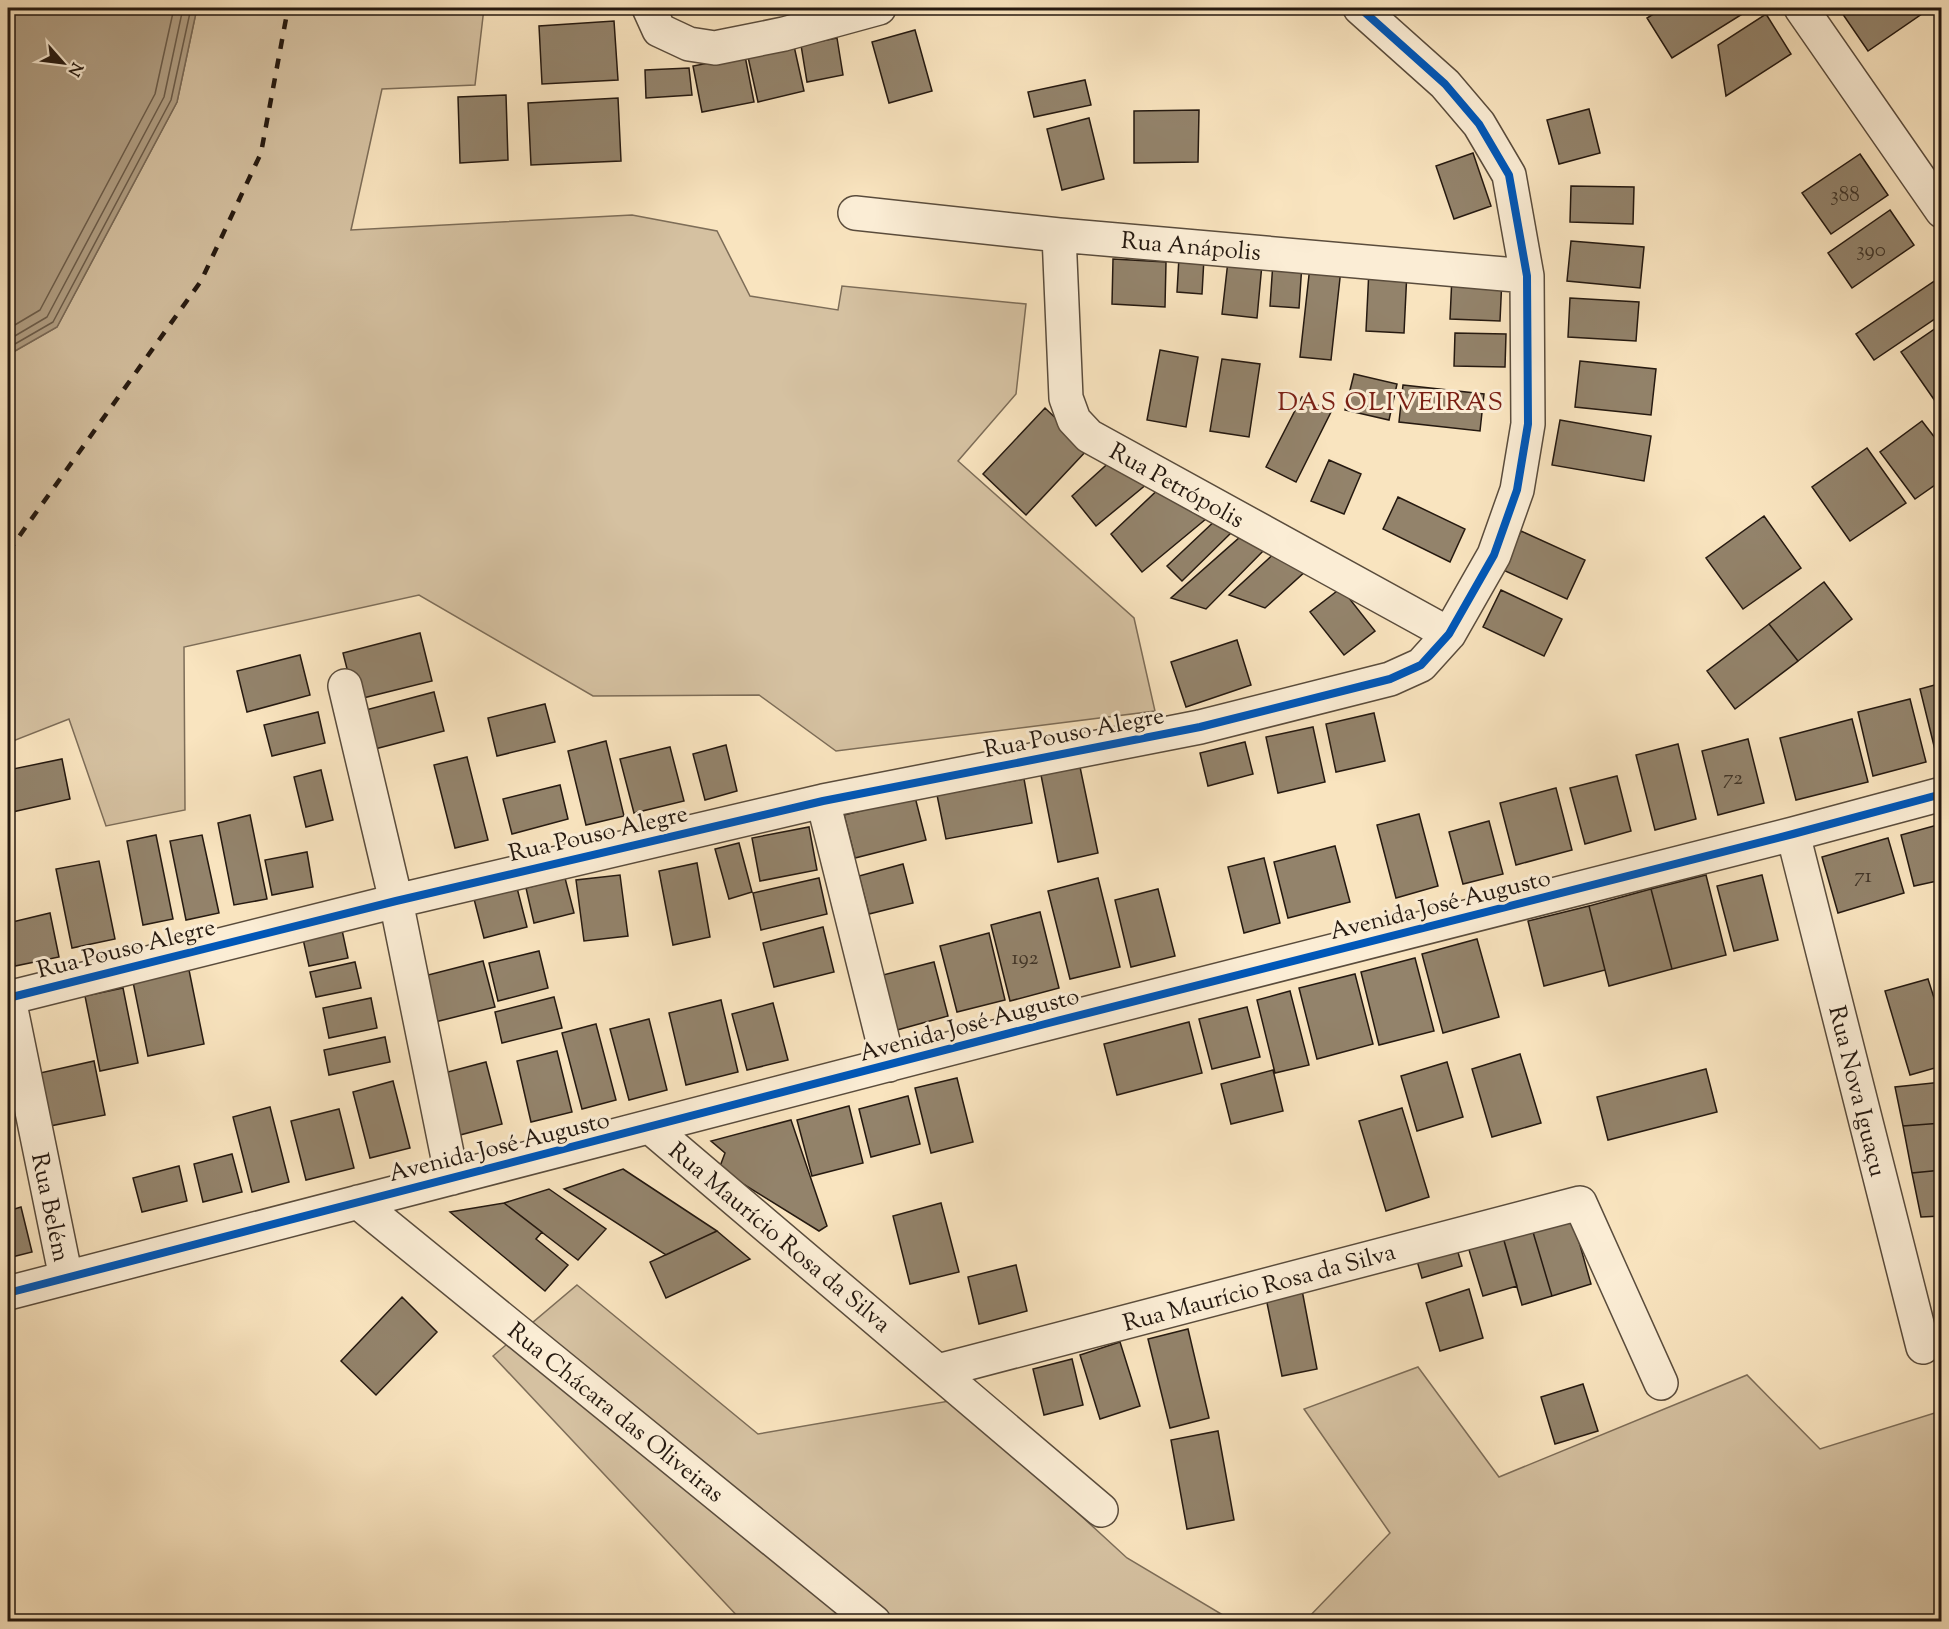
<svg xmlns="http://www.w3.org/2000/svg" width="1949" height="1629" font-family="'Sorts Mill Goudy',serif">
<style>
.green{fill:#d5c1a1;stroke:#7d6d58;stroke-width:1.5}
.water{fill:#b19f84;stroke:#796956;stroke-width:1.5}
.lines{fill:none;stroke-linecap:round;stroke-linejoin:round}
.shore{stroke:#6b5c4a;stroke-width:1.5}
.building{fill:#93836b;stroke:#251910;stroke-width:1.5}
.minor-casing{stroke:#5a4c3c;stroke-width:36}
.minor{stroke:#fbedd5;stroke-width:33}
.rail{stroke:#251910;stroke-width:4.5;stroke-dasharray:10 10;stroke-linecap:butt}
.cycleway-casing{stroke:#fbedd5;stroke-width:11}
.cycleway{stroke:#0057b8;stroke-width:8}
.labels{text-anchor:middle;stroke-width:6;stroke-linejoin:round;paint-order:stroke}
.number-label{font-size:21px;fill:#403427}
.street-label{font-size:24px;fill:#251910;stroke:#fbedd5}
.neighbourhood-label{font-size:26px;letter-spacing:1.5px;fill:#7a1f14;stroke:#fbedd5}
</style>
<rect width="100%" height="100%" fill="#f9e4bf"/>
<filter id="stains"><feTurbulence type="fractalNoise" baseFrequency=".00333" numOctaves="4"/><feColorMatrix values="0 0 0 0 .2 0 0 0 0 .09 0 0 0 0 .02 0 0 0 .5 -.17"/></filter>
<radialGradient id="worn" r=".72"><stop offset=".6" stop-color="#630" stop-opacity="0"/><stop offset="1" stop-color="#630" stop-opacity=".3"/></radialGradient>
<!-- green -->
<path class="green" d="M197 8H484L475 85 382 89 351 230 632 215 717 231 750 296 838 310 842 286 1026 304 1016 394 958 461 1134 618 1155 711 836 751 759 695 593 696 419 595 184 647 185 810 106 826 69 719 8 743V355L57 327 177 102Z
M577 1285 758 1434 955 1400 1127 1558 1233 1621H742L493 1356Z
M1418 1367 1499 1477 1747 1375 1820 1449 1941 1411V1621H1305L1390 1533 1304 1409Z"/>
<!-- water -->
<path class="water" d="M8 8H197L177 102 57 327 8 355Z"/>
<g class="lines">
<!-- shore -->
<path class="shore" d="M8 329 40 310 155 94 174 8
M8 340 47 317 164 97 183 8
M8 348 53 322 171 100 191 8"/>
</g>
<!-- building -->
<path class="building" d="M1663 8H1752L1672 58 1647 18Z
M1850 8H1929V9L1868 51 1842 13Z
M1766 14 1791 54 1726 96 1718 45Z
M614 21 618 80 542 84 539 26Z
M915 30 932 91 889 103 872 42Z
M837 38 843 75 807 82 801 45Z
M794 46 804 91 758 102 748 57Z
M745 56 754 102 702 112 693 66Z
M689 68 692 95 646 98 645 70Z
M1085 80 1091 105 1034 117 1028 92Z
M506 95 508 160 460 163 458 97Z
M618 98 621 161 531 165 528 103Z
M1589 109 1600 153 1559 164 1547 120Z
M1199 110 1198 162 1134 163V111Z
M1089 118 1104 179 1062 190 1047 129Z
M1473 153 1491 206 1454 219 1436 166Z
M1860 154 1888 195 1831 234 1802 193Z
M1571 186 1634 187 1633 224 1570 222Z
M1890 210 1914 245 1852 288 1828 253Z
M1571 241 1644 247 1640 288 1567 281Z
M1179 257 1204 258 1202 294 1177 292Z
M1113 259 1166 262 1165 307 1112 304Z
M1228 261 1262 264 1257 318 1222 314Z
M1273 262 1302 264 1299 308 1270 306Z
M1310 266 1341 269 1331 360 1300 357Z
M1369 269 1407 271 1404 333 1366 331Z
M1452 276 1502 278 1500 321 1450 319Z
M1942 276V314L1874 360 1856 334Z
M1570 298 1639 302 1636 341 1568 337Z
M1942 324V411L1901 352Z
M1455 333 1506 334 1505 367 1454 366Z
M1160 350 1198 357 1186 427 1147 420Z
M1222 359 1260 364 1249 437 1210 431Z
M1580 361 1656 369 1651 415 1575 407Z
M1354 374 1397 384 1389 420 1345 410Z
M1403 385 1484 394 1480 431 1399 422Z
M1302 397 1331 412 1296 482 1266 467Z
M1045 408 1088 449 1026 515 983 474Z
M1560 420 1651 436 1644 481 1552 465Z
M1922 421 1942 447V480L1915 499 1880 452Z
M1867 448 1906 503 1850 541 1812 487Z
M1113 459 1153 479 1096 526 1072 496Z
M1329 460 1361 474 1344 514 1311 501Z
M1164 484 1218 509 1142 572 1111 534Z
M1398 497 1465 529 1450 562 1383 529Z
M1220 516 1234 530 1182 581 1167 566Z
M1764 516 1801 568 1743 609 1706 558Z
M1248 530 1271 543 1206 609 1171 598Z
M1521 531 1585 560 1567 599 1503 570Z
M1279 549 1308 569 1265 608 1229 595Z
M1824 582 1852 619 1798 661 1769 624Z
M1341 588 1375 631 1344 655 1310 612Z
M1501 590 1562 619 1544 656 1483 627Z
M1769 624 1798 661 1735 709 1707 671Z
M420 633 432 681 355 700 343 653Z
M1237 640 1251 685 1186 707 1171 662Z
M300 655 310 695 247 712 237 671Z
M1942 683V757L1937 758 1920 689Z
M434 692 444 731 371 750 362 711Z
M1910 699 1926 762 1873 776 1858 712Z
M545 704 555 742 497 756 488 718Z
M318 712 325 743 272 756 264 725Z
M1374 713 1385 761 1336 772 1326 724Z
M1852 719 1868 782 1796 800 1780 738Z
M1313 727 1325 782 1278 793 1266 737Z
M1748 739 1764 803 1718 815 1702 751Z
M606 741 624 816 586 825 568 751Z
M1245 742 1253 774 1208 786 1200 753Z
M1678 744 1696 819 1655 830 1636 755Z
M726 745 737 791 705 800 693 754Z
M670 747 684 801 634 813 620 759Z
M467 757 488 840 455 848 434 765Z
M62 759 70 799 8 813V770Z
M1080 767 1098 853 1058 862 1041 775Z
M321 770 333 820 306 827 294 777Z
M1617 776 1631 831 1585 844 1570 788Z
M1024 779 1032 823 946 839 937 795Z
M560 785 568 819 512 834 503 799Z
M1556 788 1572 850 1516 865 1500 803Z
M915 797 926 840 855 858 844 815Z
M1419 814 1438 886 1396 898 1377 825Z
M250 815 267 899 234 905 218 823Z
M1489 821 1503 874 1463 884 1449 832Z
M1941 824 1942 880 1914 886 1901 835Z
M809 827 817 870 760 881 752 838Z
M156 835 173 919 143 925 127 841Z
M202 835 219 913 186 920 170 841Z
M1888 838 1904 893 1838 913 1822 857Z
M739 843 752 892 729 899 715 849Z
M1335 846 1350 902 1288 918 1274 862Z
M307 852 313 887 272 895 265 860Z
M1264 858 1280 923 1244 933 1228 867Z
M99 861 115 939 72 948 56 869Z
M697 863 710 937 673 945 659 871Z
M903 864 913 903 869 914 859 876Z
M620 875 628 936 584 941 576 880Z
M1706 875 1726 955 1672 969 1651 889Z
M1762 875 1778 940 1734 951 1717 886Z
M565 878 574 913 534 923 526 888Z
M819 878 827 914 761 930 753 893Z
M1098 878 1120 967 1070 979 1048 891Z
M516 884 527 927 484 938 473 895Z
M1158 889 1175 956 1131 967 1115 900Z
M1651 889 1672 969 1609 986 1589 906Z
M1589 906 1605 970 1544 986 1528 921Z
M1040 912 1059 988 1010 1001 991 925Z
M50 913 59 957 15 966 8 923Z
M823 927 834 972 774 987 763 943Z
M342 930 348 958 309 966 303 939Z
M989 933 1005 1000 957 1012 940 946Z
M1477 939 1499 1017 1443 1033 1422 954Z
M539 951 548 988 498 1001 489 963Z
M1415 958 1434 1031 1379 1045 1361 972Z
M483 961 495 1007 435 1022 424 976Z
M355 962 361 988 316 997 310 972Z
M934 962 948 1016 897 1030 883 975Z
M189 970 204 1044 148 1056 133 982Z
M1355 974 1373 1044 1317 1059 1299 988Z
M1928 979 1942 1023V1066L1910 1075 1885 991Z
M123 988 138 1063 100 1071 85 996Z
M1290 991 1309 1065 1275 1073 1257 1000Z
M554 997 562 1028 502 1043 495 1012Z
M371 998 377 1028 329 1038 323 1008Z
M721 1000 738 1072 686 1085 669 1013Z
M773 1003 788 1060 747 1070 732 1014Z
M1247 1007 1260 1057 1212 1069 1199 1019Z
M649 1019 667 1090 629 1100 610 1029Z
M1189 1022 1202 1073 1117 1095 1104 1044Z
M596 1024 616 1100 582 1109 562 1033Z
M385 1037 390 1062 329 1075 324 1050Z
M557 1051 572 1112 531 1122 517 1061Z
M1520 1054 1541 1123 1492 1137 1472 1069Z
M94 1061 105 1115 50 1126 40 1073Z
M486 1062 502 1124 460 1135 444 1073Z
M1447 1062 1463 1117 1417 1131 1401 1076Z
M1706 1069 1717 1112 1608 1140 1597 1097Z
M1273 1070 1283 1111 1231 1124 1221 1084Z
M957 1078 973 1142 931 1153 915 1088Z
M393 1081 410 1148 370 1158 353 1092Z
M1942 1082V1123L1903 1126 1895 1087Z
M908 1096 920 1144 871 1157 859 1109Z
M849 1106 863 1163 812 1176 797 1120Z
M270 1107 289 1182 252 1192 233 1117Z
M1402 1108 1429 1197 1386 1211 1359 1121Z
M339 1109 354 1168 306 1180 291 1121Z
M791 1120 827 1226 819 1231 719 1169 725 1153 711 1141Z
M1942 1123V1170L1912 1173 1903 1126Z
M232 1154 242 1192 203 1202 194 1164Z
M179 1166 187 1201 142 1212 133 1178Z
M623 1169 717 1231 666 1255 564 1189Z
M1942 1170V1216L1921 1217 1912 1173Z
M549 1189 606 1229 578 1260 504 1203Z
M504 1203 542 1232 536 1239 568 1265 545 1291 450 1212Z
M941 1203 959 1272 910 1284 893 1216Z
M21 1207 32 1252 8 1258V1211Z
M1570 1210 1591 1284 1552 1296 1530 1222Z
M1530 1222 1552 1296 1522 1305 1501 1230Z
M1501 1230 1517 1286 1483 1296 1466 1240Z
M717 1231 750 1259 666 1298 650 1262Z
M1455 1242 1462 1266 1422 1278 1415 1254Z
M1016 1265 1027 1311 979 1324 968 1277Z
M1469 1289 1483 1338 1440 1351 1426 1303Z
M1302 1290 1317 1369 1282 1376 1266 1298Z
M402 1297 437 1332 376 1395 341 1361Z
M1188 1329 1209 1418 1170 1428 1148 1339Z
M1120 1342 1140 1406 1100 1419 1080 1355Z
M1072 1359 1083 1405 1044 1415 1033 1369Z
M1583 1384 1598 1431 1555 1444 1541 1397Z
M1218 1431 1234 1520 1187 1529 1171 1440Z"/>
<g class="lines">
<defs>
<path id="minor" d="M649 8 659 30 689 44 715 48 784 34 879 8
M1801 8 1942 211
M855 213 1059 235 1527 276
M1059 235 1066 398 1074 420 1089 436 1449 634
M345 686 396 901 452 1178
M823 801 889 1065
M1793 834 1923 1347
M8 994 66 1278
M8 998 396 901 823 801 1200 727 1390 679 1421 665 1449 634 1494 555 1517 490 1528 424 1527 276 1509 175 1479 124 1445 84 1360 8
M650 1127 1101 1510
M358 1202 874 1622
M8 1293 1045 1024 1793 834 1942 794
M938 1371 1580 1203 1661 1383"/>
</defs>
<!-- minor casing -->
<use href="#minor" class="minor-casing"/>
<!-- minor -->
<use href="#minor" class="minor"/>
<!-- rail -->
<path class="rail" d="M8 552 201 281 261 153 288 8"/>
<defs>
<path id="cycleway" d="M8 998 396 901 823 801 1200 727 1390 679 1421 665 1449 634 1494 555 1517 490 1528 424 1527 276 1509 175 1479 124 1445 84 1360 8
M8 1293 1045 1024 1793 834 1942 794"/>
</defs>
<!-- cycleway casing -->
<use href="#cycleway" class="cycleway-casing"/>
<!-- cycleway -->
<use href="#cycleway" class="cycleway"/>
</g>
<g class="labels">
<!-- number labels -->
<g class="number-label">
<text x="1845" y="201">388</text>
<text x="1871" y="256">390</text>
<text x="1733" y="784">72</text>
<text x="1863" y="882">71</text>
<text x="1025" y="964">192</text>
</g>
<!-- street labels -->
<g class="street-label">
<text transform="translate(1191 246) rotate(5)" y="8">Rua Anápolis</text>
<text transform="translate(1177 485) rotate(29)" y="8">Rua Petrópolis</text>
<text transform="translate(1074 732) rotate(-11)" y="8">Rua Pouso Alegre</text>
<text transform="translate(598 833) rotate(-13)" y="8">Rua Pouso Alegre</text>
<text transform="translate(1440 904) rotate(-14)" y="8">Avenida José Augusto</text>
<text transform="translate(126 948) rotate(-14)" y="8">Rua Pouso Alegre</text>
<text transform="translate(969 1024) rotate(-15)" y="8">Avenida José Augusto</text>
<text transform="translate(1858 1091) rotate(76)" y="8">Rua Nova Iguaçu</text>
<text transform="translate(499 1146) rotate(-14)" y="8">Avenida José Augusto</text>
<text transform="translate(51 1207) rotate(78)" y="8">Rua Belém</text>
<text transform="translate(780 1237) rotate(40)" y="8">Rua Maurício Rosa da Silva</text>
<text transform="translate(1259 1287) rotate(-15)" y="8">Rua Maurício Rosa da Silva</text>
<text transform="translate(616 1412) rotate(39)" y="8">Rua Chácara das Oliveiras</text>
</g>
<!-- neighbourhood labels -->
<g class="neighbourhood-label">
<text x="1391" y="410">DAS OLIVEIRAS</text>
</g>
</g>
<!-- margin -->
<rect width="1949" height="1629" fill="none" stroke="#f9e4bf" stroke-width="30"/>
<rect x="9" y="9" width="1931" height="1611" fill="none" stroke="#251910" stroke-width="3"/>
<rect x="15" y="15" width="1919" height="1599" fill="none" stroke="#251910" stroke-width="1.5"/>
<!-- north arrow -->
<g transform="translate(63 63) rotate(118)" stroke="#fbedd5" stroke-width="4.5" paint-order="stroke">
<path d="M0-4.5L10 22L0 15L-10 22Z" fill="#251910"/>
<text y="-9" font-size="16" font-weight="bold" text-anchor="middle" fill="#251910">N</text>
</g>
<rect width="100%" height="100%" filter="url(#stains)"/>
<rect width="100%" height="100%" fill="url(#worn)"/>
</svg>
